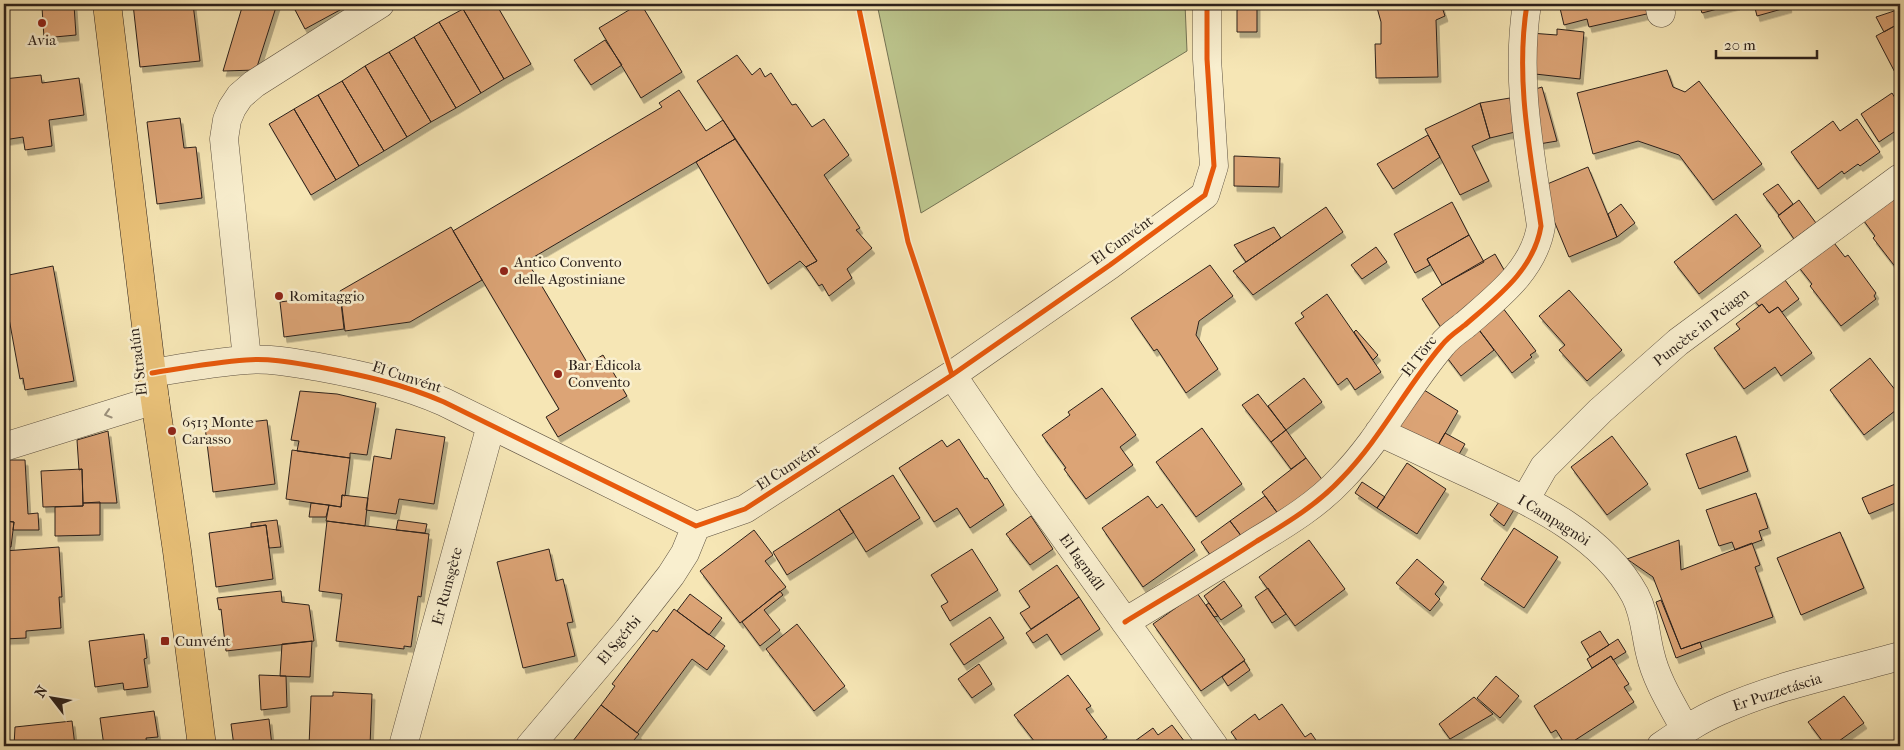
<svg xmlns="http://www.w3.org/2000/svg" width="1904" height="750" font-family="'IM FELL French Canon',serif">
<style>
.green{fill:#bcc58d;stroke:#747354}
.building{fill:#dca476;stroke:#2c211b;filter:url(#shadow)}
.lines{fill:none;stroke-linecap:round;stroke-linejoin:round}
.minor-casing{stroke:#5e5242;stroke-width:29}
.major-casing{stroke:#2c211b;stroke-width:29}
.minor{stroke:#f9efcf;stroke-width:28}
.major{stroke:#ebc37a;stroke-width:28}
.cycleway-casing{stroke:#f9efcf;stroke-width:8}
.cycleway{stroke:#e8590c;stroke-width:5}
.oneway{stroke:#9d927e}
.poi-dot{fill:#8f2418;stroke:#f9efcf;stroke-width:2}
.labels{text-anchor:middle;stroke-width:5;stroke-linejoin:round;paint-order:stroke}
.poi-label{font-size:15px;fill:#2c211b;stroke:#f9efcf;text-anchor:start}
.street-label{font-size:15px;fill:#2c211b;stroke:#f9efcf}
</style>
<defs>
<filter id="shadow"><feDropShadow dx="3" dy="5.5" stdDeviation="0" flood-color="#0004"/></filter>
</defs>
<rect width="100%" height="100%" fill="#f6e6b5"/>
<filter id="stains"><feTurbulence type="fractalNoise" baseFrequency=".004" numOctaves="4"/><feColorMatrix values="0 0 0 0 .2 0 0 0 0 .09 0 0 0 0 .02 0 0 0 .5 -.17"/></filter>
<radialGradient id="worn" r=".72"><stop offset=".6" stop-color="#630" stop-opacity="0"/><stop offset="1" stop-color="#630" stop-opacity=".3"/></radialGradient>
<!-- green -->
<path class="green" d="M877 4H1185L1187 51 921 213Z"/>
<!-- building -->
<path class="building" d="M133 4H193L200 61 140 67Z
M243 4H277L256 70 223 71Z
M292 4H351L305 29Z
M471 4H496L531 64 504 79 463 9Z
M639 4H641L682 72 641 98 599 28Z
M1257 4V32H1237V10Z
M1376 4H1441L1445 16 1436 20 1438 77 1376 78 1375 44H1381V22Z
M1559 4H1649L1651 13 1589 27 1587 19 1564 25Z
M1699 4H1737L1702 13Z
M1754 4H1788L1789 7 1757 16Z
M74 5 76 35 44 38 42 7Z
M463 9 504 79 481 93 439 22Z
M1900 9V23L1884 32 1876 17Z
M439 22 481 93 456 108 414 37Z
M1900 23V82L1876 36Z
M1557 29 1584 32 1580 79 1526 73 1530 33 1557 35Z
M414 37 456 108 431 122 389 52Z
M605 40 622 65 591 85 574 60Z
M389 52 431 122 407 137 365 66Z
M737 55 752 75 760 68 765 77 771 73 792 105 796 104 812 127 824 119 849 155 824 175 860 228 856 230 872 248 847 269 852 278 829 296 822 284 819 286 806 267 817 261 697 81Z
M365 66 407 137 384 151 342 81Z
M1667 70 1673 87 1685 92 1699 81 1762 164 1713 200 1679 155 1638 141 1593 154 1577 93Z
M41 75 42 83 79 78 84 115 49 120 52 146 25 150 23 137 4 140V79Z
M342 81 384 151 359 166 318 95Z
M1542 87 1557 141 1539 144 1529 91Z
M679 90 706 131 723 120 735 139 527 261 588 364 603 355 627 396 558 437 546 417 559 409 453 231 662 107 659 103Z
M1892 93 1900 106V128L1879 142 1861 114Z
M318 95 359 166 336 180 294 109Z
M1510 98 1515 132 1490 138 1480 103Z
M1480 103 1490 138 1472 146 1489 181 1460 195 1425 129Z
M294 109 336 180 311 195 269 124Z
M180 118 184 148 196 147 202 198 157 204 147 122Z
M1857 119 1880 152 1860 166 1858 164 1844 174 1842 171 1818 189 1791 152 1833 121 1840 131Z
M1428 135 1440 157 1393 189 1377 164Z
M735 139 817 261 806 267 800 261 768 284 696 162Z
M1234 156 1280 158 1279 187 1234 186Z
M1588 167 1617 237 1569 257 1540 187Z
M1778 184 1793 204 1779 215 1763 194Z
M1895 191 1900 198V273L1873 238 1875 236 1861 217Z
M1799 200 1816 223 1794 239 1778 216Z
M1452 202 1469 235 1427 259 1430 265 1415 273 1394 234Z
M1621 204 1635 223 1617 237 1608 214Z
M1326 207 1343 232 1253 295 1233 271Z
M1736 214 1761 246 1699 294 1674 262Z
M451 227 482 280 410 322 345 331 340 291Z
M1274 227 1281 238 1246 262 1234 245Z
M1469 235 1484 262 1442 285 1427 259Z
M1831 239 1845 257 1848 255 1876 293 1874 296 1876 299 1841 326 1810 286 1812 284 1797 265Z
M1376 247 1387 262 1362 279 1351 265Z
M4 251 6 275 4 276Z
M1495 254 1507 275 1442 329 1422 299 1442 285Z
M1210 265 1233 296 1199 321 1196 335 1218 369 1186 393 1157 349 1154 351 1131 318Z
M53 266 74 381 25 390 23 378 20 379 4 291V276Z
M1782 276 1799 299 1782 312 1778 307 1769 313 1762 304 1759 306 1752 298Z
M1569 290 1622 350 1587 381 1559 350 1565 345 1539 316Z
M340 294 344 329 284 337 280 302Z
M1327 294 1381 372 1355 390 1347 378 1338 385 1295 323 1304 317 1301 313Z
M1499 303 1536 351 1530 355 1532 357 1512 373 1473 322Z
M1762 304 1769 313 1778 307 1812 353 1781 376 1775 367 1744 389 1714 348 1740 329 1736 324Z
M1476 326 1494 350 1461 376 1442 351Z
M1356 330 1378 355 1373 360 1354 332Z
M1870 358 1900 396V407L1864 435 1830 390Z
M1304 378 1322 402 1286 430 1268 406Z
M1416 385 1458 411 1436 449 1394 423Z
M1102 388 1136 435 1120 447 1133 465 1086 499 1064 469 1066 468 1042 435 1070 415 1068 412Z
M300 391 337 394 376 403 367 455 350 453V458L297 451 299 441 291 440Z
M1258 394 1286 430 1271 442 1242 405Z
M267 420 275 484 213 492 205 427Z
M1202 428 1242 484 1196 517 1156 462Z
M396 429 445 437 434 504 399 499 396 514 366 510 374 456 391 459Z
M1286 430 1306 458 1291 469 1271 442Z
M108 431 117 503H83L82 469 79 470 77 440Z
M1445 433 1465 444 1458 456 1438 445Z
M1612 436 1648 484 1607 515 1571 467Z
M1736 436 1748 471 1699 489 1686 454Z
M959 439 985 479 987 478 1004 505 970 528 957 508 934 522 899 468 942 440 947 447Z
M292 450 350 458 345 496 342 495 341 507 286 499Z
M1306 458 1324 482 1279 515 1262 492Z
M4 460H25L28 514 38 513 39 530H13L14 522 4 521Z
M1407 463 1446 489 1417 534 1377 508Z
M82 469 83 506 43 507 41 471Z
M893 475 920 518 866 552 839 509Z
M1362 482 1385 497 1377 508 1355 493Z
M1900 482V501L1869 514 1862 498Z
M1756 493 1768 528 1759 531 1762 540 1735 550 1732 542 1719 546 1706 510Z
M342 495 368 498 365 526 326 521 329 505 341 507Z
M1148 496 1157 508 1162 504 1195 550 1143 587 1102 528Z
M1265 496 1279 515 1242 537 1230 521Z
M1501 499 1515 508 1504 526 1490 515Z
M100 502V535L55 536V507L83 506V503Z
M311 503 329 505 326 517H309Z
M839 509 854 532 787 575 773 552Z
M1031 516 1053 549 1030 565 1006 534Z
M277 520 281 547 269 548 266 525 251 527V523Z
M398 520 427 524 425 533 396 530Z
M4 521 14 522 11 547H4Z
M327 521 429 534 421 597 418 596 411 647 404 646V649L336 641 342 594 319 591Z
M1230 521 1242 537 1211 556 1201 542Z
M266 525 273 579 216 587 209 533Z
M1514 528 1558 557 1524 608 1481 579Z
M754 530 773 555 765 561 786 587 740 623 700 571Z
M1840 532 1864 588 1801 615 1777 558Z
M1309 540 1345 589 1295 626 1259 577Z
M1679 540 1681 570 1752 543 1760 565 1755 567 1773 617 1681 649 1653 577 1627 559Z
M59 547 62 597H59L61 628 26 631V638L4 639V551Z
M549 549 556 581 563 579 573 622 567 623 575 656 523 668 497 562Z
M972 549 998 590 950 621 941 606 948 602 931 575Z
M1417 559 1444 582 1435 594 1440 599 1430 611 1396 583Z
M1057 565 1079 597 1031 629 1020 613 1030 607 1019 591Z
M1224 581 1242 606 1221 620 1204 596Z
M1268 588 1286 614 1272 623 1255 597Z
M281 591 282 602 309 605 314 641 226 651 221 609 219 610 217 598Z
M780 591 783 595 764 610 780 630 760 646 742 622Z
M1197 593 1245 660 1201 691 1153 624Z
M690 594 722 618 709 635 677 611Z
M1079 597 1100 629 1061 655 1047 634 1033 643 1026 633Z
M1661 600 1681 649 1700 642 1702 648 1676 658 1656 602Z
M1209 603 1218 616 1214 617 1206 605Z
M674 609 725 646 707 670 692 659 637 733 601 705 615 686 612 684 653 630 657 632Z
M990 617 1004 638 964 665 950 644Z
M797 624 845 686 814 711 766 649Z
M1600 631 1609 645 1590 657 1581 642Z
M144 634 147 658 144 659 148 687 124 690 123 683 95 687 89 641Z
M1618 639 1626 652 1613 660 1611 656 1592 668 1587 659Z
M312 641 310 677 280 676 282 644Z
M1611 656 1629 684 1624 687 1634 702 1566 746 1556 730 1551 733 1534 706Z
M1244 661 1250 670 1228 686 1222 677Z
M979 664 992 684 972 698 958 679Z
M259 675 286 676 287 707 261 710Z
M1068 675 1091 706 1086 709 1107 737 1094 746H1054L1053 744 1050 746H1038L1014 715Z
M1496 676 1519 696 1500 718 1477 698Z
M333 692 372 694 370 746H309L311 696H333Z
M1844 696 1864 723 1832 746H1826L1808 722Z
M1474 697 1493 714 1450 739 1439 724Z
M1282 704 1305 737 1311 733 1320 746H1241L1231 732 1255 714 1259 720Z
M601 705 639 734 629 746H569Z
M154 711 158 737 146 738 147 746H104L100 718Z
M269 719 272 746H234L231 724Z
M72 721 75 746H14L15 727Z
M1172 725 1188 746H1128L1153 728 1158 735Z"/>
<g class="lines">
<defs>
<path id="minor" d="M1659 4 1661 13
M247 359 224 139 227 120 232 108 240 96 254 84 380 4
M152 373C183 368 215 362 246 360 271 358 295 363 319 367 362 375 403 384 444 402L696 526 745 509 952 375 1110 265 1205 195 1214 166 1207 59V4
M952 375 1025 482 1214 746
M1379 432C1410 446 1441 461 1472 475 1532 503 1602 534 1635 595 1645 614 1645 633 1650 653 1656 680 1672 705 1685 729
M4 447 155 400
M1525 500 1544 467 1600 411 1678 342 1900 178
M1125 622C1169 595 1214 569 1257 541 1287 523 1318 504 1342 478 1381 438 1406 387 1442 345 1448 337 1457 331 1465 325 1497 297 1534 270 1541 226 1530 151 1515 79 1527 4
M403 746 491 425
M530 746 628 630 671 575 685 553 696 526
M1661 746C1680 733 1699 720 1720 711 1777 685 1840 673 1900 656"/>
<path id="major" d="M107 4 155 400 177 551 202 746"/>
</defs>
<!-- minor casing -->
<use href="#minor" class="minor-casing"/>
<!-- major casing -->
<use href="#major" class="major-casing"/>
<!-- minor -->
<use href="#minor" class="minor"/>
<!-- major -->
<use href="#major" class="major"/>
<defs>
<path id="cycleway" d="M858 4 908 242 952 375
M152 373C183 368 215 362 246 360 271 358 295 363 319 367 362 375 403 384 444 402L696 526 745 509 952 375 1110 265 1205 195 1214 166 1207 59V4
M1125 622C1169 595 1214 569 1257 541 1287 523 1318 504 1342 478 1381 438 1406 387 1442 345 1448 337 1457 331 1465 325 1497 297 1534 270 1541 226 1530 151 1515 79 1527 4"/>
</defs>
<!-- cycleway casing -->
<use href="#cycleway" class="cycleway-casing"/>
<!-- cycleway -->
<use href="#cycleway" class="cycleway"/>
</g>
<!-- one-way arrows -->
<defs><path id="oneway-chevron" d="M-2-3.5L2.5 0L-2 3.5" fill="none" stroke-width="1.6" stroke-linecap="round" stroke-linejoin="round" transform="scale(1.25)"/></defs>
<use class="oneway" href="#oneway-chevron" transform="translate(108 414) rotate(163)"/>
<!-- markers -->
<g class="poi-dot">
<circle cx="42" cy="23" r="5"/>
<circle cx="504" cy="271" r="5"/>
<circle cx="279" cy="296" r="5"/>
<circle cx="558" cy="374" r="5"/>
<circle cx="172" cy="431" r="5"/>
<rect x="160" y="636" width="10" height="10" rx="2.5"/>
</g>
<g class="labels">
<!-- poi labels -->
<g class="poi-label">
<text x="42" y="45" text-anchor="middle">Avia</text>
<text x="514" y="267">Antico Convento<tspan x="514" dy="17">delle Agostiniane</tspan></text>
<text x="289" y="301">Romitaggio</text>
<text x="568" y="370">Bar Edicola<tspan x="568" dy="17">Convento</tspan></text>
<text x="182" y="427">6513 Monte<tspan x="182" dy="17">Carasso</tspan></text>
<text x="175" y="646">Cunvént</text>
</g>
<!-- street labels -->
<g class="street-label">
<text transform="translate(1122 240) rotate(-36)" y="5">El Cunvént</text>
<text transform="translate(1701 327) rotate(-38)" y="5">Puncète in Pciagn</text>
<text transform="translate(1419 356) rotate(-52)" y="5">El Törc</text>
<text transform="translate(138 362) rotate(-97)" y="5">El Stradún</text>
<text transform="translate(407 377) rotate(18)" y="5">El Cunvént</text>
<text transform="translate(788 467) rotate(-33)" y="5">El Cunvént</text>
<text transform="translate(1554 520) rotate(32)" y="5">I Campagnòi</text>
<text transform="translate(1082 562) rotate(54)" y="5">El Iagmáll</text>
<text transform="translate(447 586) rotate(-75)" y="5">Er Runsgète</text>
<text transform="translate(619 640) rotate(-50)" y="5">El Sgérbi</text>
<text transform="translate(1777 692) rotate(-18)" y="5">Er Puzzetáscia</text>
</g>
</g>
<!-- margin -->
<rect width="1904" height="750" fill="none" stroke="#f6e6b5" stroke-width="20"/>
<rect x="5" y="5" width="1894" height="740" fill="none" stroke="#2c211b" stroke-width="2.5"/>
<rect x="10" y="10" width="1884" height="730" fill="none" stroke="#2c211b"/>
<!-- north arrow -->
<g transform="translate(52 698) rotate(301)" stroke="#f9efcf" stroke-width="4" paint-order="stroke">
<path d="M0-4L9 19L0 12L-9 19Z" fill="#2c211b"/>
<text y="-8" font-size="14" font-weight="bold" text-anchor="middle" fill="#2c211b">N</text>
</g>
<!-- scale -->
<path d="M1716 50v8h101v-8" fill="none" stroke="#2c211b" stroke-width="2.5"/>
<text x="1724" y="50" font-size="15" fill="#2c211b" stroke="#f9efcf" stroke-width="4" paint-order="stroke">20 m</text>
<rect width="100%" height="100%" filter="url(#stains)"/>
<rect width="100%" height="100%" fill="url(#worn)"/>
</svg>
